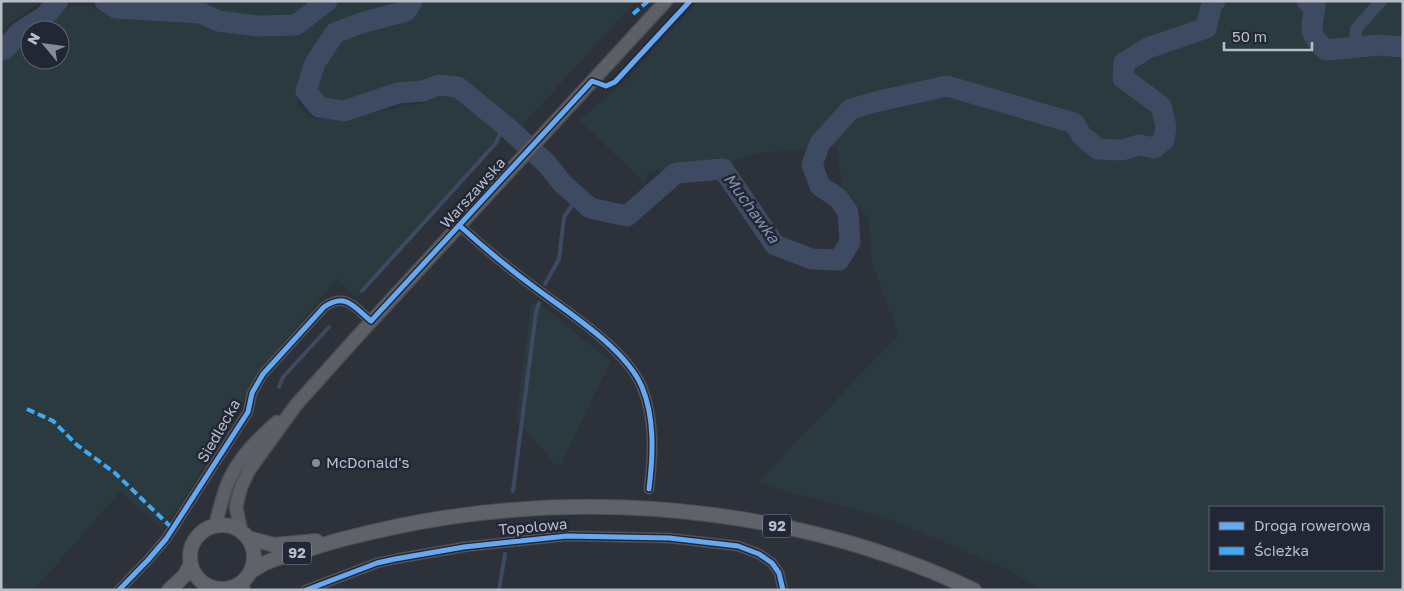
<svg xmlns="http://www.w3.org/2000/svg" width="1404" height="591" font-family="'Golos Text',sans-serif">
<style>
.green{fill:#2a3a3e;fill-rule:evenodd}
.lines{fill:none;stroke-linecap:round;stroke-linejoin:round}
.stream{stroke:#3e4a62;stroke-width:4}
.canal{stroke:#3e4a62;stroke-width:12}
.river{stroke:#3e4a62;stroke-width:21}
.street-casing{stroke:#494c52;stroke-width:11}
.secondary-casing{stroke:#4b4e56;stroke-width:15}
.primary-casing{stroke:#4b4e56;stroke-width:16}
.street{stroke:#5e6068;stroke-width:9}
.secondary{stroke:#5c5f66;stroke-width:12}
.primary{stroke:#5f6269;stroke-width:14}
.quiet{stroke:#3fa9f5;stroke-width:4;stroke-dasharray:8 4;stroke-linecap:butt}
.cycleway-casing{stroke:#212734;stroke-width:8}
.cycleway{stroke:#66a8f1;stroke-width:5}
.poi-dot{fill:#888c97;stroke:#212734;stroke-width:2}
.labels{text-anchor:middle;stroke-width:5;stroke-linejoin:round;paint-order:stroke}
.shield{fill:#212734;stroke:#8b909c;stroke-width:1}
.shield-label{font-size:14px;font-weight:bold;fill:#b9bdc9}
.street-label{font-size:15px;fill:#b9bdc9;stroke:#212734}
.poi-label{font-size:15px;fill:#b9bdc9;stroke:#212734;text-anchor:start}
.water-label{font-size:16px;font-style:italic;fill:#8390ad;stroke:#212734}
</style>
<rect width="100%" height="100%" fill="#2d3139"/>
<!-- green -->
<path class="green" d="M1 1H41L1 30Z
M195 1H321L295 21 220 17Z
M334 1H407L401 9 375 14 341 23 320 44 309 62 296 90 299 108 312 118 341 119 425 102 443 95H459L503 129 496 143 356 298 337 279 250 383 240 411 163 530 120 492 34 590H1V56L30 36V60H60V30H38L71 6 86 5 109 15 203 18 217 25 289 34 304 26 323 12Z
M420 1H636L519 129 459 81 443 79 412 85 339 105 313 92 316 72 334 43 373 25 406 16Z
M698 1H1403V590H1042L1007 569 886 518 757 483 898 335 872 263 868 220 843 187 836 147 758 153 700 171 672 169 649 172 644 183 579 120 623 83ZM1383 507V570H1210V507Z
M538 302 611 361 560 467 553 463 530 435 515 423 531 303Z"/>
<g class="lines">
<!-- stream -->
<path class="stream" d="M545 284 559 259 564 217 578 197
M362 291 496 143 504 125
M279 387 283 377 329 327
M513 491 536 312 539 303
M508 532V524
M499 590 505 554"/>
<!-- canal -->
<path class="canal" d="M1355 47 1356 29 1381 1"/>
<!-- river -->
<path class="river" d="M105 1 116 8 201 13 218 21 258 26 296 25 327 1
M412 1 406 11 361 23 335 33 315 63 306 91 319 107 344 111 398 93 423 91 439 85 458 87 508 128 547 164 562 183 590 208 627 216 676 173 723 169 775 245 812 259 839 260 850 242 848 212 838 198 820 186 812 165 820 143 851 109 879 101 947 86 1074 123 1082 136 1098 149 1122 150 1139 145 1154 148 1164 140 1166 127 1161 106 1123 78 1124 63 1148 48 1206 28 1212 3 1215 1
M1307 1 1315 7C1311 29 1308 34 1326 50L1379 45 1403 47
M1 50 5 49 20 32 44 17 58 1"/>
<defs>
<path id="street" d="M460 226C482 246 506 266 530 284 564 310 625 347 642 387 655 418 653 456 649 489
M245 579V590
M223 589 224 590
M119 590 148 560 166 539 248 412 252 393 263 374 324 307C346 292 354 307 371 321
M306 590 377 563 395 559 464 547 567 536 669 538 738 546 759 554 772 563 779 573 783 590"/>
<path id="secondary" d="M215 526C219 512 222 498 227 485 237 459 257 440 277 422
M241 531 236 507 241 487 249 470 296 405 355 339 666 1"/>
<path id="primary" d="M190 557a32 32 0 1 1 64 0a32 32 0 1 1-64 0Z
M248 538 274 545 316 541
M250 572 265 563 275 559C299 553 323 544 347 538 379 530 411 523 443 518 619 491 812 513 974 590
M169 590 184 576 191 564"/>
</defs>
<!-- street casing -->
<use href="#street" class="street-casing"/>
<!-- secondary casing -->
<use href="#secondary" class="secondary-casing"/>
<!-- primary casing -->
<use href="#primary" class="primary-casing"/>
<!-- street -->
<use href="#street" class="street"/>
<!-- secondary -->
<use href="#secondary" class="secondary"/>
<!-- primary -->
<use href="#primary" class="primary"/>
<!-- quiet -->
<path class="quiet" d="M633 14 648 1
M27 409 53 421 77 445 115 473 173 529"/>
<defs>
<path id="cycleway" d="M460 226C482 246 506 266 530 284 564 310 625 347 642 387 655 418 653 456 649 489
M119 590 148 560 166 539 248 412 252 393 263 374 324 307C346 292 354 307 371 321L592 81 606 86 615 82 690 1
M306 590 377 563 395 559 464 547 567 536 669 538 738 546 759 554 772 563 779 573 783 590"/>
</defs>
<!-- cycleway casing -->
<use href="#cycleway" class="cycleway-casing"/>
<!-- cycleway -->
<use href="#cycleway" class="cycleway"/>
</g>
<!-- markers -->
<circle class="poi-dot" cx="316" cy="463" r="5"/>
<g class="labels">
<!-- shield labels -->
<g class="shield">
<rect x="763" y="514.5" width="28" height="23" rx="4"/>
<rect x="283" y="541.5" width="28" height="23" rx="4"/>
</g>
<g class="shield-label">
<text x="777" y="531">92</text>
<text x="297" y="558">92</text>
</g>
<!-- street labels -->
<g class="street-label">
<text transform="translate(473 193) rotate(-48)" y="5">Warszawska</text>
<text transform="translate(219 431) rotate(-60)" y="5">Siedlecka</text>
<text transform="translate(533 527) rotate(-5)" y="5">Topolowa</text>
</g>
<!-- poi labels -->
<g class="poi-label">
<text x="326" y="468">McDonald's</text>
</g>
<!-- water labels -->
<g class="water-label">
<text transform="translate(752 208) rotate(54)" y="6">Muchawka</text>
</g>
</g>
<!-- border -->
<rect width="1404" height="591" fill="none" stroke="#b9bdc9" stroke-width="5"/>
<!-- legend -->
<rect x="1209" y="506" width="175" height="65" fill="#212734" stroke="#5e6370"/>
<rect x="1219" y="522" width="25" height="8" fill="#66a8f1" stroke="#5e6370"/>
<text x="1254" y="531" font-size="15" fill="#b9bdc9">Droga rowerowa</text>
<rect x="1219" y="547" width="25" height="8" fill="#3fa9f5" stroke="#5e6370"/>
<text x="1254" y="556" font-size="15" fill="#b9bdc9">Ścieżka</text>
<!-- north arrow -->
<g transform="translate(45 45) rotate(299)"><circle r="24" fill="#212734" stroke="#5e6370"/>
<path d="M0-4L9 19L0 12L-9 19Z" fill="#888c97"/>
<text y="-8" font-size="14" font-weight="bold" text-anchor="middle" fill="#b9bdc9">N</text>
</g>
<!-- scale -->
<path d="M1224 42v8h88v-8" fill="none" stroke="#b9bdc9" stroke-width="2.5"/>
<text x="1232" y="42" font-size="15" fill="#b9bdc9" stroke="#212734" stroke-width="4" paint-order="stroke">50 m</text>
</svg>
